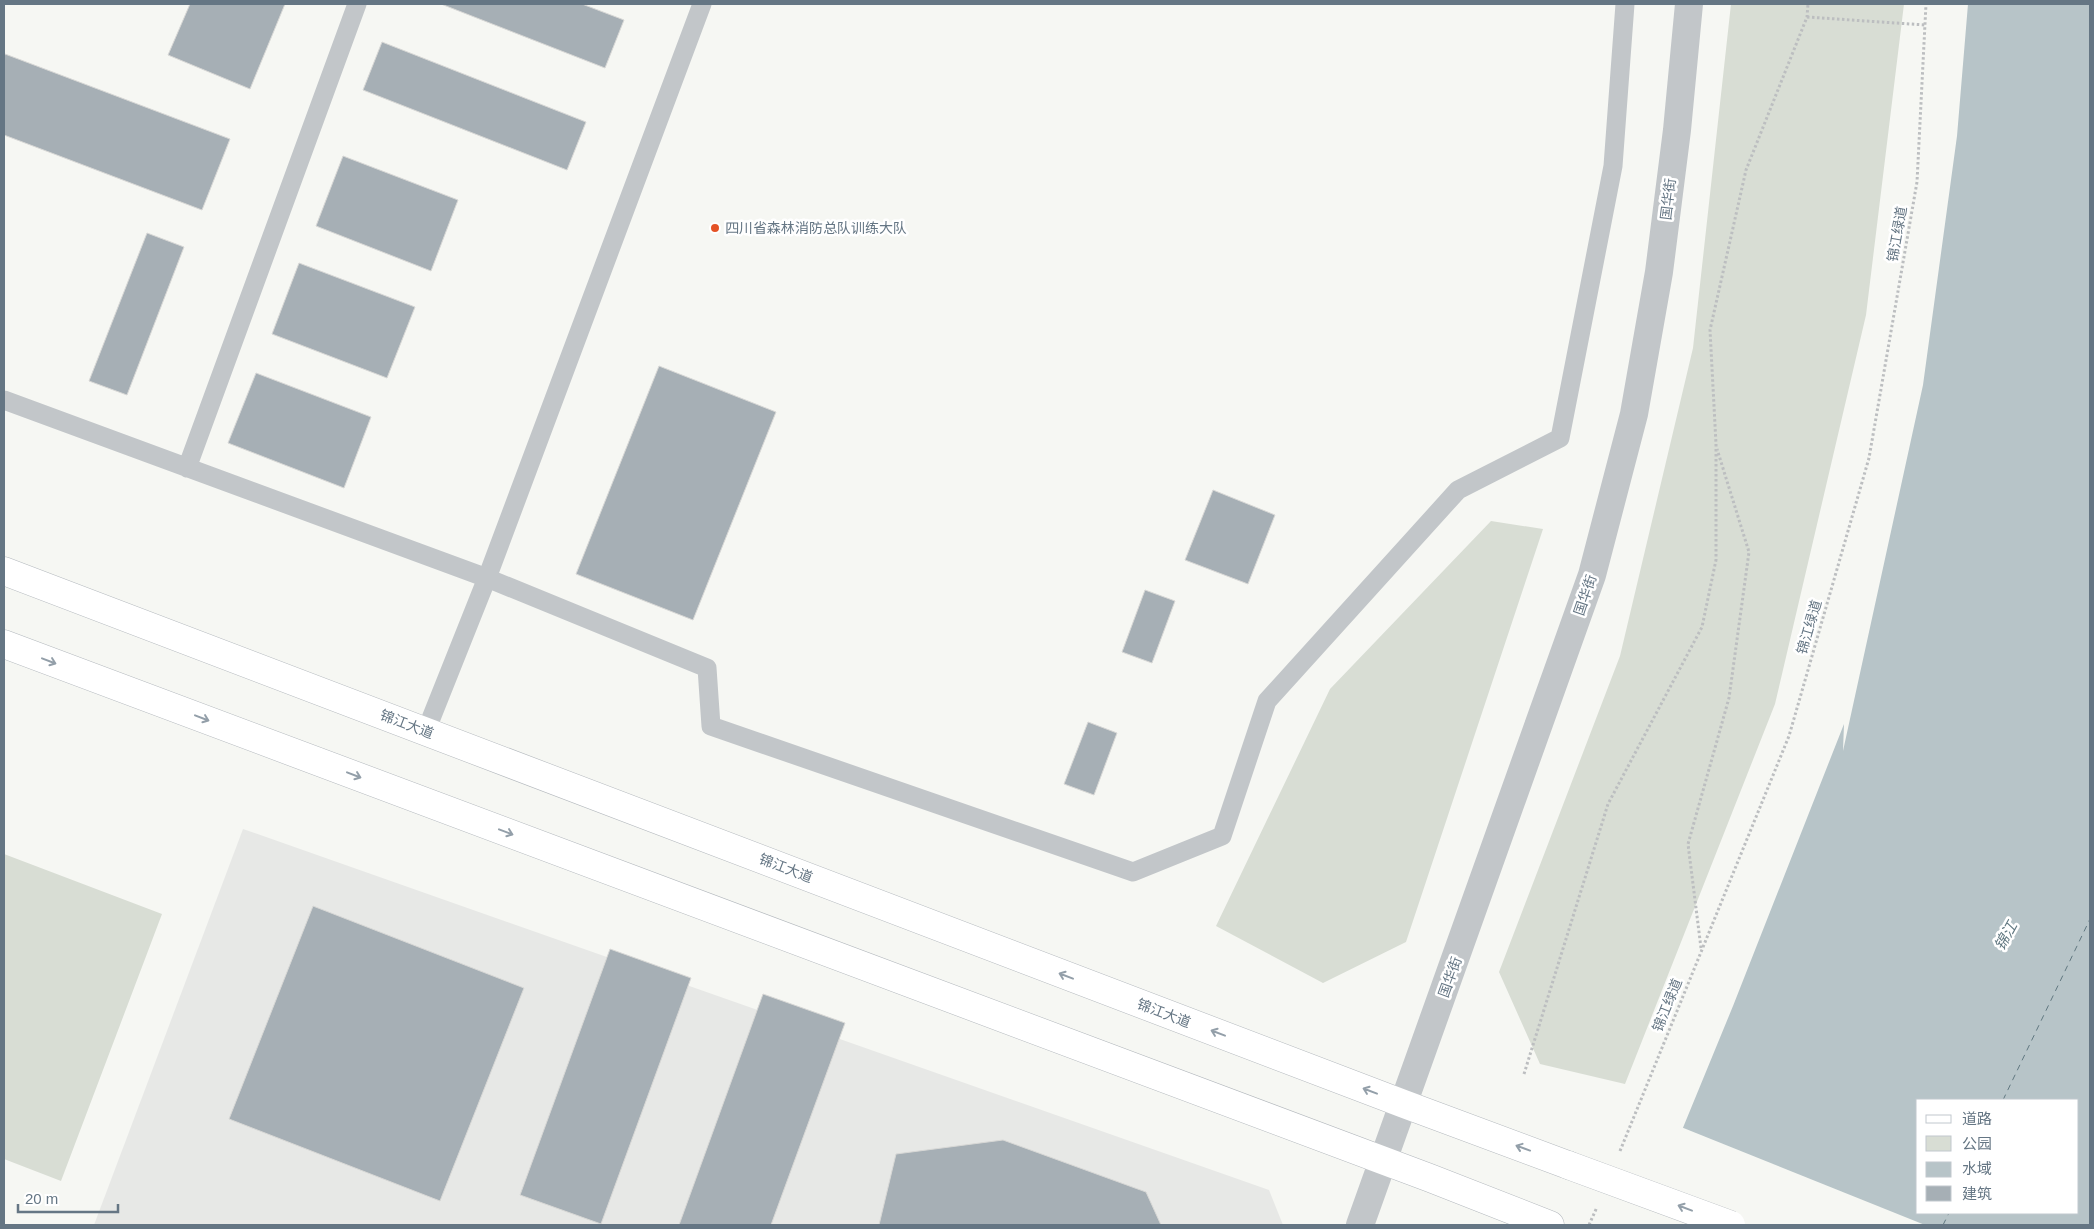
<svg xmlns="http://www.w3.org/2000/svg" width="2094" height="1229" font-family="Helvetica,'Noto Sans SC',sans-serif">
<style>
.built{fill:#e7e8e6}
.green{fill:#d8ddd4}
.water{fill:#b7c4c8;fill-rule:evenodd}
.pier{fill:#f6f7f3}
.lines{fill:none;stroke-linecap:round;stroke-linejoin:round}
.ferry{stroke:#617881;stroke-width:1;stroke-dasharray:6 5;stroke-linecap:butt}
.building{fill:#a6afb5;stroke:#d8d8d6}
.secondary-casing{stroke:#b4b9be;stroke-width:29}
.path{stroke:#bcbec0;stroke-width:3;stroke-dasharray:2.5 2.5;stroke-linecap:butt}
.service{stroke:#c2c6c9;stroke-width:19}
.tertiary{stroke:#c2c6c9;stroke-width:28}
.secondary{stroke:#fff;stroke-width:28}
.secondary-bridge-casing{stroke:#b4b9be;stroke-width:29;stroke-linecap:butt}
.secondary-bridge{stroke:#fff;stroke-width:28}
.oneway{stroke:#939fa9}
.poi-dot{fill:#e45225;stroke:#fff;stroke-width:2}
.labels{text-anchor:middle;stroke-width:5;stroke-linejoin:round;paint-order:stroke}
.street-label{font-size:14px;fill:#657684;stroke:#fff}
.poi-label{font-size:14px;fill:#657684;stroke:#fff;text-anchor:start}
.water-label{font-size:15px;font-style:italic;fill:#617881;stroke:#fff}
</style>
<rect width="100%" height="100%" fill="#f6f7f3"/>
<!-- built -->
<path class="built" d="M243 829 1269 1190 1283 1225H94Z"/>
<!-- green -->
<path class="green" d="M1731 4H1904L1866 315 1775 704 1625 1084 1540 1064 1499 972 1620 656 1693 348Z
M1491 521 1543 529 1406 942 1323 983 1216 926 1330 689Z
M4 854 162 914 61 1181 4 1159Z"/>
<!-- water -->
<path class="water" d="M1968 4H2090V1225H1643L1733 1006 1844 724 1843 751 1923 385 1957 136ZM1918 1100H2078V1213H1918Z"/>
<!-- pier -->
<path class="pier" d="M1681 1127 1925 1225H1640Z"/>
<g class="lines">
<!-- ferry -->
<path class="ferry" d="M2003 1100 2090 919
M1943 1225 1949 1213"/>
</g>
<!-- building -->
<path class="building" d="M190 4H285L250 89 168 55Z
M441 4H582L624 20 605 68Z
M382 42 586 122 567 170 363 90Z
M5 54 230 139 202 210 4 135V58Z
M343 156 458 200 431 271 316 226Z
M147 233 184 247 127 395 89 381Z
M299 263 415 307 387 378 272 334Z
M659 366 776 412 693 620 576 574Z
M256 373 371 417 344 488 228 443Z
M1213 490 1275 515 1248 584 1185 560Z
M1145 590 1175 601 1152 663 1122 652Z
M1088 722 1117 733 1094 795 1064 784Z
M313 906 524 988 440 1201 229 1119Z
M610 949 691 978 601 1224 520 1195Z
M763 994 845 1023 771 1225H679Z
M1003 1140 1146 1192 1161 1225H879L896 1154Z"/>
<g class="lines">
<defs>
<path id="secondary" d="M4 571 1404 1104 1568 1165
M4 644 1430 1178 1550 1225"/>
</defs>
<!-- secondary casing -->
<use href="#secondary" class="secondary-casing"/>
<!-- path -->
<path class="path" d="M1807 17 1925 25
M1701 948 1688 844 1729 698 1749 552 1717 449
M1524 1074 1608 804 1702 627 1716 560V444L1710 330 1746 170 1807 17 1808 4
M1620 1151 1789 736 1869 458 1917 182 1926 4
M1589 1225 1597 1207"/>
<!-- service -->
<path class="service" d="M4 400 487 578 707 668 711 726 1133 872 1222 836 1267 701 1458 490 1560 438 1613 166 1625 4
M187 468 357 4
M426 731 487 578 702 4"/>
<!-- tertiary -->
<path class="tertiary" d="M1360 1225 1592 575 1634 414 1659 272 1677 130 1689 4"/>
<!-- secondary -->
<use href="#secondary" class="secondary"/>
<defs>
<path id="secondary-bridge" d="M1568 1165 1731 1225"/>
</defs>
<!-- secondary-bridge casing -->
<use href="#secondary-bridge" class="secondary-bridge-casing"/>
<!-- secondary-bridge -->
<use href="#secondary-bridge" class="secondary-bridge"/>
</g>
<!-- one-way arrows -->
<defs><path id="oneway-shaft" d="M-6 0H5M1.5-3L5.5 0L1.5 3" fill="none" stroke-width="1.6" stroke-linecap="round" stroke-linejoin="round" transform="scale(1.25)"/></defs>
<g class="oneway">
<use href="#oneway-shaft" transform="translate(49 661) rotate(21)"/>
<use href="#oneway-shaft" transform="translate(202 718) rotate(21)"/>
<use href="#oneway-shaft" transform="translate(354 775) rotate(21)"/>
<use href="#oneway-shaft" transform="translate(506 832) rotate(21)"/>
<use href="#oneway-shaft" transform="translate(1066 976) rotate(-159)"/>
<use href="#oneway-shaft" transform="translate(1218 1033) rotate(-159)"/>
<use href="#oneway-shaft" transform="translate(1370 1091) rotate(-159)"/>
<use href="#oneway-shaft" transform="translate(1523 1148) rotate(-160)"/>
<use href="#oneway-shaft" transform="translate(1685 1208) rotate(-159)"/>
</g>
<!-- markers -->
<circle class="poi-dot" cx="715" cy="228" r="5"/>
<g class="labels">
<!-- street labels -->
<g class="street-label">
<text transform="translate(1668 199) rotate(-83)" y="5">国华街</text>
<text transform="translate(1897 234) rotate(-80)" y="5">锦江绿道</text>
<text transform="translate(1585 595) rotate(-71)" y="5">国华街</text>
<text transform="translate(1809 627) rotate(-74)" y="5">锦江绿道</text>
<text transform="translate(407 724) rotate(21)" y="5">锦江大道</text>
<text transform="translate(786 868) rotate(21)" y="5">锦江大道</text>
<text transform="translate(1450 977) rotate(-70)" y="5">国华街</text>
<text transform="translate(1667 1005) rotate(-68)" y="5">锦江绿道</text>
<text transform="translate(1164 1013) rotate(21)" y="5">锦江大道</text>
</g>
<!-- poi labels -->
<g class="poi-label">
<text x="725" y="233">四川省森林消防总队训练大队</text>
</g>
<!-- water labels -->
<g class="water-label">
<text transform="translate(2006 936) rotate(-61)" y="5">锦江</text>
</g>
</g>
<!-- border -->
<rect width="2094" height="1229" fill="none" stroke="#657684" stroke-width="10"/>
<!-- legend -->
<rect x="1916" y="1099" width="162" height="115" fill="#ffffff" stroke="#c1c8ce"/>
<rect x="1926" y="1115" width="25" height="8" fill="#ffffff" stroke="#c1c8ce"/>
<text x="1962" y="1124" font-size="15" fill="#657684">道路</text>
<rect x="1926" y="1136" width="25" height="15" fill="#d8ddd4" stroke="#c1c8ce"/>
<text x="1962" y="1149" font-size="15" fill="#657684">公园</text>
<rect x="1926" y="1162" width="25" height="15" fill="#b7c4c8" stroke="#c1c8ce"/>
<text x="1962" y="1174" font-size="15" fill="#657684">水域</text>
<rect x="1926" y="1186" width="25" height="15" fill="#a6afb5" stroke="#c1c8ce"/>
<text x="1962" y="1199" font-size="15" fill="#657684">建筑</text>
<!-- scale -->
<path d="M18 1204v8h100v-8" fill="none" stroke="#657684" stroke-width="2.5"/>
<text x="25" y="1204" font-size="15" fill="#657684" stroke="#ffffff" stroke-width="4" paint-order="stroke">20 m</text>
</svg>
